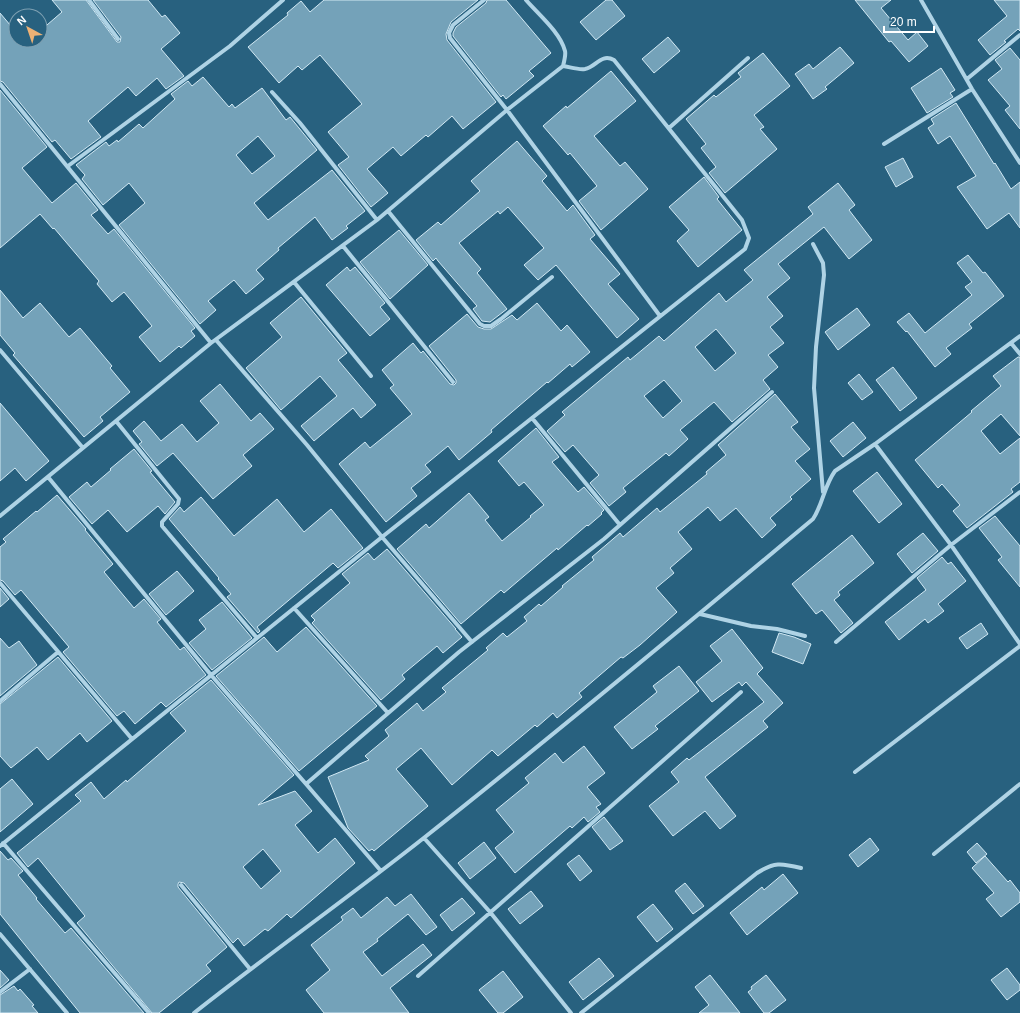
<svg xmlns="http://www.w3.org/2000/svg" width="1020" height="1013" font-family="Arial,sans-serif">
<style>
.building{fill:#74a2b9;stroke:#d2e9f4;fill-rule:evenodd}
.lines{fill:none;stroke-linecap:round;stroke-linejoin:round}
.street{stroke:#afd3e5;stroke-width:4}
</style>
<rect width="100%" height="100%" fill="#28617f"/>
<!-- building -->
<path class="building" d="M52 0H86L117 42H120L121 37 93 0H148L162 17 165 15 180 33 161 49 184 76 166 89 157 78 136 96 128 87 88 121 101 137 71 159 55 140 52 142 3 82 0 81V13L16 32V40H22L25 43 29 40H40V31L62 12Z
M324 0H478L451 22 446 34 447 40 496 102 463 129 452 116 428 137 426 135 401 156 393 147 367 169 388 193 371 207 338 165 349 157 328 132 362 104 320 55 302 70 298 66 279 83 248 47 288 15 287 13 301 1 310 12Z
M487 0H506L551 53 529 71 534 76 506 99 503 95 501 97 453 36V33L456 27 486 3Z
M606 0H612L625 16 596 40 580 22Z
M855 0H891L881 8 908 40 917 32 928 46 909 62 891 41 889 42Z
M994 0H1020V31L1018 29 1004 41 1006 42 990 55 978 40 1007 16Z
M668 37 680 51 654 73 642 59Z
M840 47 854 63 825 87 827 89 813 99 795 74 809 64 813 69Z
M1010 48 1020 60V129L1005 110 1010 106 988 80 1002 69 995 60Z
M763 53 790 86 754 115 764 127 760 129 777 149 725 193 709 173 716 167 701 148 706 144 686 119 714 95 716 97 741 77 738 73Z
M941 68 955 90 950 93 953 97 927 113 911 88Z
M611 71 636 101 594 136 620 166 625 162 648 189 601 230 579 201 597 186 570 153 568 155 543 126 566 106 567 108Z
M203 77 229 107 232 104 235 108 262 88 286 120 290 117 317 150 254 203 268 220 332 170 365 211 346 226 348 228 332 240 315 217 278 248 279 250 256 270 264 279 246 294 234 280 208 301 216 310 200 324 119 225 145 203 129 183 103 205 82 179 85 175 76 165 106 142 109 146 117 140 118 142 139 124 143 128 175 99 171 94 188 81 192 86ZM258 136 275 156 252 174 236 155Z
M0 90 47 147 22 168 52 203 76 183 98 210 91 215 108 234 114 229 195 328 191 331 195 336 181 348 179 346 160 362 139 337 152 326 124 292 112 302 97 284 99 281 54 228 53 229 40 214 0 248Z
M956 103 994 164 995 163 1011 189 1020 182V228L1009 213 987 229 957 187 976 176 950 136 938 144 928 128 934 124 931 119Z
M517 141 547 176 542 181 567 211 573 205 595 235 590 239 620 274 608 284 639 319 617 338 556 265 538 280 524 265 544 248 508 207 500 214 498 211 459 243 481 269 477 273 507 309 490 322 482 321 473 309 477 306 438 261 436 258 433 261 416 240 438 222 441 225 480 191 471 181Z
M903 158 913 177 896 187 885 167Z
M704 177 719 197 717 199 742 230 698 267 677 241 689 230 669 207Z
M838 183 855 205 849 210 872 240 849 259 824 227 778 264 790 278 767 297 783 316 770 327 784 343 768 355 778 367 763 380 770 389 732 422 714 402 680 430 688 439 669 456 666 453 623 488 626 492 609 506 590 483 599 475 573 445 565 452 547 431 565 415 562 412 628 357 630 360 659 336 664 341 719 293 726 302 753 280 744 270 813 214 808 207ZM716 329 736 353 715 371 695 347ZM664 380 682 401 663 418 644 396Z
M399 230 428 265 390 299 360 262Z
M968 255 983 273 985 272 1004 296 969 324 972 328 946 348 951 354 935 367 907 331 906 332 897 322 909 313 925 333 972 295 965 287 972 282 957 263Z
M347 267 350 271 355 267 385 303 380 307 390 319 370 336 326 285Z
M0 290 23 318 40 303 69 337 80 328 112 366 110 368 130 392 100 417 103 421 84 437 13 355 15 353 0 335Z
M301 297 347 353 338 360 376 405 361 418 353 408 314 441 301 426 337 396 320 376 281 410 246 368 282 337 270 323Z
M537 303 561 331 567 325 590 352 572 367 570 364 548 383 547 382 491 430 492 432 459 460 448 446 425 465 431 472 411 488 417 496 386 522 339 464 365 442 370 448 412 414 390 388 394 385 382 370 413 343 421 353 423 351 450 384 454 385 456 383V380L429 346 467 314 478 327 484 329H491L512 315 517 320Z
M857 308 870 325 838 350 825 332Z
M1018 357H1020V436L1001 414 981 431 1000 454 1020 438V482L1011 489 1013 492 967 528 953 511 960 505 942 484 938 488 915 460 972 412 971 411 1001 386 993 376Z
M893 367 917 398 900 411 876 380Z
M859 374 873 392 862 400 848 383Z
M220 384 251 421 260 413 274 429 243 455 252 466 213 499 173 453 157 466 139 444 142 442 133 431 144 421 161 441 182 424 197 442 219 423 200 401Z
M775 394 798 422 791 427 810 449 795 461 811 479 790 497 792 499 770 518 776 525 762 538 736 508 720 521 708 507 678 532 692 549 670 568 674 573 656 588 677 612 640 645 623 658 621 657 579 693 582 697 557 718 553 713 537 727 535 725 498 756 492 750 452 785 421 748 396 769 428 806 374 851 372 849 369 851 348 828 328 777 369 760 365 756 389 736 385 730 417 703 423 711 446 692 442 688 488 650 486 648 503 633 507 637 527 621 524 617 539 604 541 606 563 587 562 586 594 560 592 557 620 533 623 537 657 508 660 512 707 474 706 472 726 455 718 445Z
M0 403 49 461 26 481 15 468 0 481Z
M853 422 866 438 843 457 830 441Z
M536 428 559 457 552 462 578 492 584 487 604 510 601 513 602 514 588 526 587 525 558 550 557 548 504 593 501 590 461 624 397 549 426 524 429 528 469 493 489 517 485 520 502 541 531 517 530 516 544 505 524 482 519 486 498 461Z
M134 449 152 471 150 472 175 502 165 514 158 506 127 532 108 510 92 524 69 497 87 482 91 487 111 470 110 469Z
M877 472 902 504 879 523 853 491Z
M57 495 86 529 85 530 113 564 104 572 134 608 144 599 161 619 157 622 180 650 184 647 206 675 166 707 161 702 135 724 124 711 117 716 63 652 69 647 21 590 15 595 3 581 0 580V547L6 542 3 539 36 511 37 512Z
M201 497 234 536 277 499 304 532 331 509 363 548 338 568 333 563 257 627 260 631 258 633 227 597 231 594 218 579 219 578 169 519 180 507 184 512Z
M995 516 1020 546V587L998 560 1002 557 979 528Z
M923 533 938 551 912 573 897 554Z
M852 535 874 563 838 592 840 595 834 600 853 623 841 633 822 610 816 614 792 584Z
M387 549 456 629H455L462 637 443 653 437 646 402 675 405 679 381 700 312 623 315 620 311 616 350 583 342 574 368 553 374 560Z
M942 557 948 564 951 562 966 581 938 604 944 611 928 623 925 619 899 640 885 622 926 590 917 578Z
M177 571 194 591 166 615 149 594Z
M0 588 9 599 0 607Z
M222 602 252 638 212 670 189 643 206 629 199 620Z
M981 623 988 634 967 649 959 638Z
M306 627 377 706 299 771 216 676 264 637 277 652Z
M732 629 763 668 757 674 783 703 763 721 768 727 705 777 736 816 720 829 705 811 673 836 649 806 679 782 671 772 687 758 689 760 764 702 746 682 742 686 739 682 712 702 696 682 722 661 710 646Z
M779 633 794 637 811 644 803 664 772 652Z
M0 638 9 648 19 641 37 665 0 696Z
M58 657 112 721 87 742 80 733 48 760 37 747 11 768 0 756V704Z
M679 666 699 691 655 726 658 729 632 749 614 727 657 692 653 686Z
M211 680 294 775 258 805 295 791 312 811 295 825 318 853 335 838 355 863 291 918 287 914 268 931 265 929 244 946 238 938 233 943 184 883 179 882 178 884V887L227 947 206 965 211 971 159 1013H152L77 923 85 916 38 858 28 867 17 853 81 801 75 795 91 782 104 799 126 780 127 782 186 731 170 713ZM263 849 281 871 261 889 243 867Z
M584 746 605 773 587 787 601 804 596 807 600 812 588 822 584 817 572 828 570 826 515 873 495 848 514 832 496 810 529 783 525 778 555 753 563 763Z
M12 779 33 804 0 832V789Z
M604 817 623 841 610 850 592 827Z
M870 838 879 850 858 867 849 855Z
M484 842 496 858 470 879 458 863Z
M977 843 987 854 976 863 967 852Z
M0 851 8 860 11 858 23 871 18 875 37 898 36 899 65 933 71 928 144 1013H80L0 914Z
M579 855 592 871 580 881 567 864Z
M985 856 1008 882 1010 880 1020 893V902L1001 917 986 899 994 893 972 868Z
M783 874 798 893 747 935 730 913 762 887 764 890Z
M685 883 704 906 693 914 675 891Z
M531 891 543 906 520 924 508 909Z
M411 894 437 927 426 935 408 914 377 939 378 941 363 952 382 976 423 944 432 955 390 988 409 1013H324L306 990 330 970 311 945 343 920 341 917 353 908 361 918 387 897 395 906Z
M462 898 475 913 452 931 440 915Z
M653 904 673 929 657 942 637 917Z
M599 958 614 976 583 1000 569 982Z
M1007 968 1020 985V990L1007 1000 991 980Z
M0 970 9 980 0 988Z
M503 971 523 997 503 1013H498L479 990Z
M710 975 740 1013H699L709 1005 695 987Z
M766 975 786 1000 769 1013H764L748 992 752 989 751 987Z
M14 986 18 991 20 989 34 1005 32 1006 38 1013H0V995Z"/>
<g class="lines">
<!-- street -->
<path class="street" d="M89 0 118 39
M484 0 453 25 449 33 450 38 507 110 660 316
M921 0 972 89 1020 163
M967 79 1020 35
M0 84 211 343
M272 92 300 123 377 220
M669 128 748 58
M884 144 972 89
M68 166 230 46 283 0
M388 211 480 324 484 326H491L501 319 552 277
M813 244 823 263 824 275 816 347 814 388 823 492
M343 246 453 382
M294 282 371 376
M216 340 307 445 382 537 472 642
M1011 343 1020 354
M0 350 83 448
M532 418 620 525
M116 421 179 499 178 504 162 522V526L257 638
M875 444 951 545 1020 644
M48 477 211 675 306 784 381 871
M0 516 211 343 377 220 507 110 563 66C564 62 566 55 565 51 560 32 538 14 526 0
M0 583 132 739
M294 608 388 713
M700 614 751 626 777 629 805 636
M836 642 951 545 1020 492
M0 701 58 652
M855 772 1020 646
M306 784 459 652 604 539 772 392
M424 838 490 912 571 1013
M3 843 149 1013
M0 846 382 537 745 249 749 238 742 220 614 60C601 53 596 67 585 69 578 70 570 67 563 66
M934 854 1020 784
M181 885 250 969
M0 934 67 1013
M418 976 741 692
M0 992 30 969
M194 1013C270 953 349 897 425 837 556 733 685 626 813 519 823 504 824 486 835 471L875 444 1020 336
M581 1013 757 873C774 862 781 863 801 868"/>
</g>
<!-- north arrow -->
<g transform="translate(28 28) rotate(320)"><circle r="19" fill="#28617f" stroke="#7ea0b2"/>
<path d="M0-3L7 15L0 10L-7 15Z" fill="#edb175"/>
<text y="-6" font-size="11" font-weight="bold" text-anchor="middle" fill="#ffffff">N</text>
</g>
<!-- scale -->
<path d="M884 26v6h50v-6" fill="none" stroke="#ffffff" stroke-width="2"/>
<text x="890" y="26" font-size="12" fill="#ffffff" stroke="#28617f" stroke-width="3" paint-order="stroke">20 m</text>
</svg>
